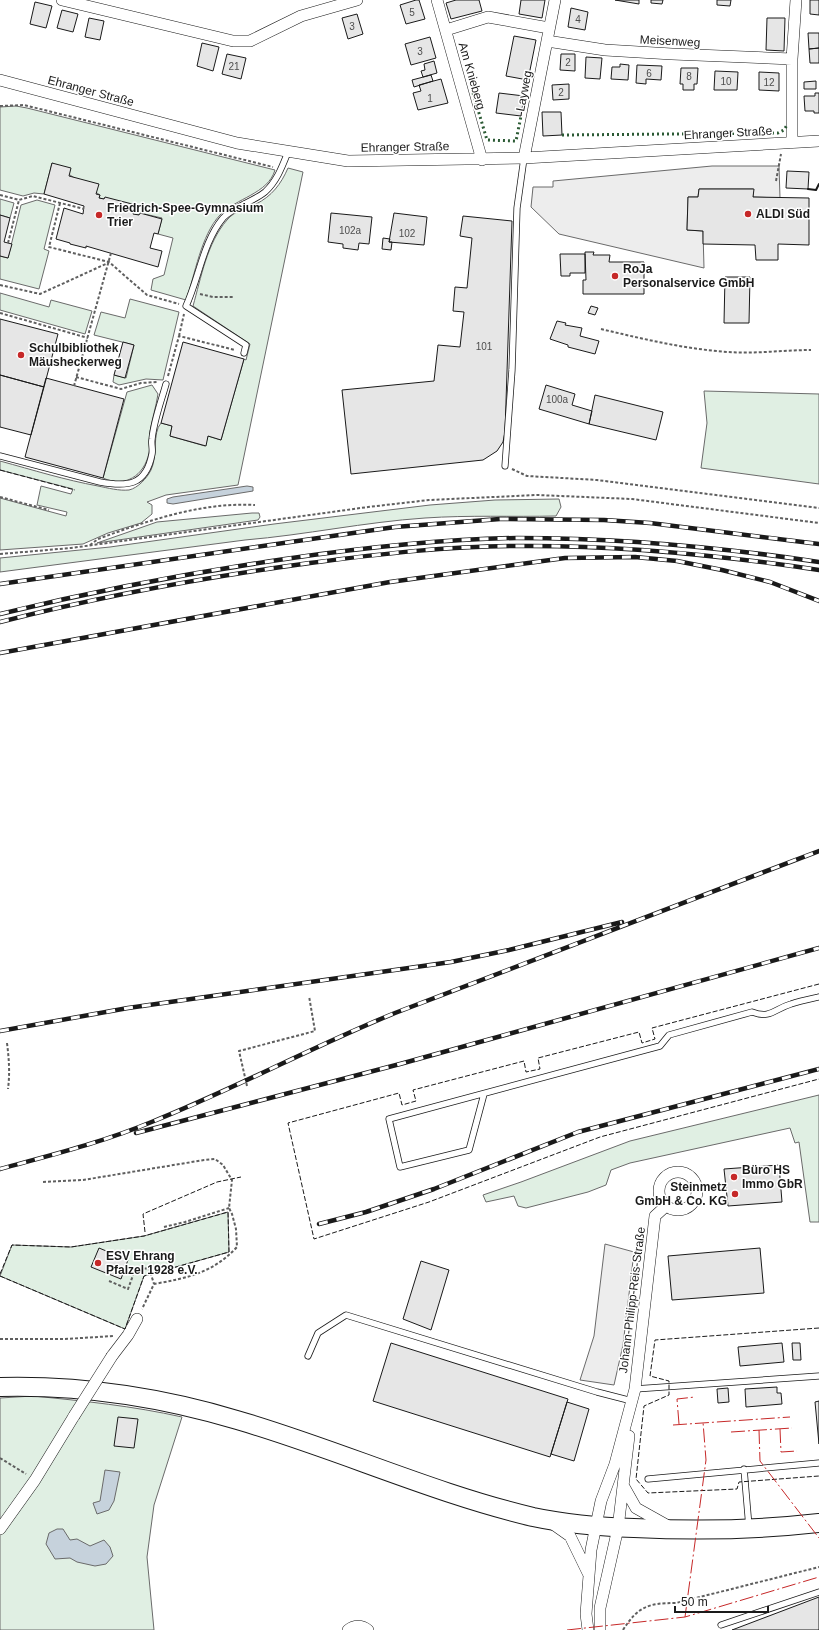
<svg xmlns="http://www.w3.org/2000/svg" width="819" height="1630" font-family="Arial,sans-serif">
<style>
.green{fill:#e0efe3;stroke:#6a6a6a}
.parking{fill:#ededed;stroke:#6a6a6a}
.water{fill:#c6d2dc;stroke:#6a6a6a}
.building{fill:#e6e6e6;stroke:#1a1a1a}
.lines{fill:none;stroke-linecap:round;stroke-linejoin:round}
.lane-casing{stroke:#1a1a1a;stroke-width:7}
.street-casing{stroke:#1a1a1a;stroke-width:12}
.primary-casing{stroke:#1a1a1a;stroke-width:20}
.path{stroke:#5f5f5f;stroke-width:2;stroke-dasharray:3 2;stroke-linecap:butt}
.lane{stroke:#fff;stroke-width:5.5}
.street{stroke:#fff;stroke-width:11}
.primary{stroke:#fff;stroke-width:18}
.rail-casing{stroke:#1a1a1a;stroke-width:4.5}
.rail{stroke:#fff;stroke-width:3;stroke-dasharray:9;stroke-linecap:butt}
.street-bridge-casing{stroke:#1a1a1a;stroke-width:12;stroke-linecap:butt}
.street-bridge{stroke:#fff;stroke-width:11}
.hedge{stroke:#2b5a34;stroke-width:3;stroke-dasharray:2 3;stroke-linecap:butt}
.fence{stroke:#1a1a1a;stroke-width:1;stroke-dasharray:5 2;stroke-linecap:butt}
.wall{stroke:#1a1a1a;stroke-width:2}
.power{stroke:#c62828;stroke-width:1;stroke-dasharray:14 3 2 3;stroke-linecap:butt}
.poi-dot{fill:#c62828;stroke:#fff;stroke-width:1.5}
.labels{text-anchor:middle;stroke-width:3;stroke-linejoin:round;paint-order:stroke}
.number-label{font-size:10px;fill:#4d4d4d}
.street-label{font-size:12px;fill:#1a1a1a;stroke:#fff}
.poi-label{font-size:12px;font-weight:bold;fill:#1a1a1a;stroke:#fff;text-anchor:start}
</style>
<rect width="100%" height="100%" fill="#fff"/>
<!-- green -->
<path class="green" d="M16 106 27 108 275 170C268 194 236 198 220 215 201 235 195 275 186 300L151 290 153 279 164 275 173 238 158 234 162 218 140 213 139 215 133 214 135 205 99 198 100 195 52 163 44 194 34 193 23 196 0 190V107Z
M288 168 303 172 238 485 166 495 147 502 152 505V514L141 523 108 533 83 544 0 550V498L66 516 67 512 37 505 41 486 71 494 73 489 0 470V461C33 470 65 480 98 486 108 488 119 491 129 490 138 488 147 478 151 470 158 456 152 433 161 423L172 426 170 436 205 446 208 436 221 440 244 359 246 360 250 344 193 306C201 278 207 243 227 220 234 211 246 209 256 204 272 196 281 184 288 168Z
M0 199 14 203 10 218 0 215Z
M37 200 55 205 44 249 49 251 39 289 0 279V256L8 258 21 205Z
M0 293 49 307 51 300 92 311 85 334 0 310Z
M130 299 179 312 163 380 146 379 119 385 113 382 114 375 126 378 134 345 94 335 101 312 125 318Z
M152 385 158 394C156 407 152 419 150 431 149 438 151 446 149 453 144 476 125 488 103 478L127 392Z
M704 391 819 394V484L701 468 707 423Z
M559 499 561 507 556 516C512 517 469 515 425 518 365 522 305 535 245 540L0 572V558L110 547 274 524 430 505 495 500Z
M252 513H259L260 517 258 520 97 543 157 522Z
M819 1095V1222H810L799 1142 795 1143 790 1128 630 1163 611 1170 606 1185 588 1192 526 1208 518 1206 514 1196 486 1202 483 1195 521 1182 630 1141Z
M228 1212 229 1252 144 1276 125 1329 0 1276 12 1245 71 1247 144 1236Z
M33 1396C84 1401 133 1406 182 1417L154 1505 147 1557 154 1630H0V1398Z"/>
<!-- parking -->
<path class="parking" d="M712 166H779L780 198 753 197V189H699L698 197H688L687 230 703 231 704 268 559 234 531 207 533 187H553V181Z
M605 1244 634 1252 623 1345 614 1385 580 1380 594 1336Z"/>
<!-- water -->
<path class="water" d="M247 486 253 487V491L173 504 167 503V499L173 497Z
M105 1470 120 1472 114 1501 109 1510 97 1514 93 1503 100 1501Z
M57 1529H63L70 1540 77 1539 90 1546 104 1540 110 1547 113 1556 106 1564 95 1566 77 1562 70 1558 55 1559 46 1544 49 1533Z"/>
<!-- building -->
<path class="building" d="M416 0H419L425 19 406 24 400 5Z
M456 0H479L482 11 451 19 446 3Z
M521 0H545L542 18 519 14Z
M615 0H639V4Z
M651 0H663L662 4 651 3Z
M717 0H731L730 6 717 5Z
M810 0H819V15L810 14Z
M35 2 52 6 46 28 30 24Z
M571 8 588 12 585 30 568 27Z
M62 10 78 14 73 32 57 28Z
M357 14 363 34 348 39 342 18Z
M89 18 104 21 100 40 85 37Z
M767 18H785L784 51 766 50Z
M808 33H819V48L809 49Z
M514 36 536 40 528 80 506 76Z
M430 37 436 58 411 65 405 44Z
M202 43 219 47 213 71 197 66Z
M819 48V63H810L809 49Z
M227 54 246 58 241 79 222 74Z
M561 54H575V71L560 70Z
M586 57 602 58 600 79 585 78Z
M434 61 437 73 423 77 421 71 425 70 424 64Z
M620 64 629 65 628 80 611 79 612 67H620Z
M637 65 662 66 661 80 646 79V84L636 83Z
M681 68H698L697 84H694V90H683V84H680Z
M715 71 738 72 737 90H714Z
M759 72 779 73V91L759 90Z
M431 75 433 81 414 87 412 80Z
M441 79 448 103 418 110 413 93 421 91 419 85Z
M816 81V89H804V82Z
M569 84V99L553 100 552 85Z
M499 93 524 96 521 116 496 113Z
M815 93H819V113H814V111H805L804 96H815Z
M542 112H561L562 135 543 136Z
M52 163 71 168 69 176 99 184 96 194 100 195 99 198 104 199 105 197 136 205 133 214 139 215 140 213 162 219 158 234 154 233 150 248 162 251 158 267 86 246V248L70 244V243L56 239 64 208 83 214 84 206 44 194Z
M787 171 809 172 808 189 786 188Z
M699 189H754L753 197 809 198V245L778 244V260H756L755 245 703 244V231L687 230 688 197H698Z
M331 213 372 217 369 244 359 243 358 250 343 248V244L328 242Z
M394 213 427 217 424 245 389 242Z
M0 215 10 218 4 242 12 244 8 258 0 256Z
M463 216 512 221 505 432 503 442 497 451 483 460 351 474 342 390 434 381 438 345 460 347 464 312 453 311 455 287 467 288 472 238 460 236Z
M383 238 390 239 389 242H392L391 250 382 249Z
M585 252H594L593 255H610L609 262H644V294H583V280H586Z
M560 254H585V273H570V276H561Z
M725 277H750L749 323H724Z
M591 306 598 308 595 315 588 313Z
M0 319 58 334 44 387 0 375Z
M557 321 566 323 565 325 582 328 580 336 599 341 595 354 568 347V345L550 339Z
M123 342 134 345 125 378 114 375Z
M183 342 244 359 221 440 208 436 206 446 170 436 172 426 161 423Z
M0 375 44 387 31 435 0 427Z
M46 378 124 399 103 478 25 457Z
M546 385 575 394 572 405 592 411 589 424 539 409Z
M595 395 663 412 656 440 589 424Z
M779 1165 782 1202 728 1206 724 1169Z
M99 1248 128 1260 121 1279 91 1267Z
M760 1248 764 1293 672 1300 668 1256Z
M421 1261 449 1270 431 1330 403 1319Z
M391 1343 568 1399 550 1457 373 1401Z
M782 1343 784 1362 740 1366 738 1347Z
M792 1343H800L801 1360H793Z
M777 1387V1393H781L782 1404 746 1407 745 1389Z
M728 1388 729 1402 718 1403 717 1389Z
M819 1401V1444L815 1402Z
M567 1402 589 1409 574 1461 551 1454Z
M118 1417 138 1419 134 1448 114 1446Z
M819 1597V1630H732Z"/>
<g class="lines">
<defs>
<path id="lane" d="M244 353 246 345 186 306C199 278 203 242 223 218 234 206 253 202 265 192 277 181 282 167 288 152
M0 456 100 482C127 487 146 486 152 454 153 449 151 444 152 439 154 420 161 402 166 384
M505 466 512 370 517 208 524 158
M484 1094 469 1150 400 1167 389 1119 660 1046 669 1035 752 1012C771 1019 774 1009 791 1004 800 1001 810 999 819 997
M308 1356 318 1333 346 1315 597 1392 632 1401
M635 1389 819 1376
M744 1469 749 1527
M648 1479 819 1463
M721 1625 819 1592"/>
<path id="street" d="M62 0 233 41H250L301 16 357 0
M437 0 482 160
M446 30 488 17 549 28
M547 41 605 50 672 54 792 59
M0 80 237 143 348 161 524 158 819 141
M792 143V59L796 0
M524 158 555 0
M659 1191a19 19 0 1 1 38 0a19 19 0 1 1-38 0Z
M112 1356 128 1335 137 1319
M623 1485 636 1508 670 1527
M553 1524 570 1536 588 1573
M0 1529 35 1480 74 1416
M348 1630C354 1625 362 1625 368 1630
M588 1630 586 1614 591 1550 601 1501 615 1464 635 1389 655 1216 666 1206
M600 1630V1608L618 1528 629 1436"/>
<path id="primary" d="M0 1387C80 1385 160 1397 237 1420 337 1449 432 1493 533 1517 566 1524 600 1527 634 1528 696 1531 757 1530 819 1523"/>
</defs>
<!-- lane casing -->
<use href="#lane" class="lane-casing"/>
<!-- street casing -->
<use href="#street" class="street-casing"/>
<!-- primary casing -->
<use href="#primary" class="primary-casing"/>
<!-- path -->
<path class="path" d="M0 106 24 105 273 167
M776 181 781 154
M0 195 19 200 33 196 84 209
M60 203 49 247 109 262 147 295 179 304
M8 243 19 200
M0 285 40 294 108 263
M200 294 213 297H233
M0 313 88 338
M601 329C643 339 685 349 728 352 755 354 784 350 811 350
M179 336 184 314
M168 376 179 336 235 350
M76 377 121 389 141 383 157 382
M74 386 111 253
M512 469 527 476 597 480 819 508
M0 497 49 510
M90 545 98 539C147 521 201 502 255 505
M0 554 71 548 368 507 429 500 537 495 632 499 819 523
M7 1043C9 1059 10 1073 8 1089
M247 1086 239 1051 315 1031 309 996
M43 1182 83 1180 204 1160 215 1159 223 1165 232 1180 229 1208 232 1214 236 1229 237 1247C213 1273 187 1278 154 1284L142 1309
M164 1227 185 1222 229 1208
M109 1281 128 1289 135 1270 149 1268 154 1284
M0 1339H65L113 1336
M0 1458 26 1474
M623 1630C638 1606 649 1603 676 1603L819 1567"/>
<!-- lane -->
<use href="#lane" class="lane"/>
<!-- street -->
<use href="#street" class="street"/>
<!-- primary -->
<use href="#primary" class="primary"/>
<defs>
<path id="rail" d="M0 584 395 527 500 519 604 520 650 523 819 544
M0 614C94 591 189 573 285 559 362 548 439 539 517 538 618 538 719 547 819 562
M0 622C102 596 206 577 310 563 379 554 448 546 517 546 618 545 719 555 819 570
M0 653 390 582 565 558 635 557 677 561 722 570 770 582 819 601
M0 1031 128 1008 451 962 509 950 622 922
M136 1133 400 1064 819 948
M0 1169C52 1155 104 1142 154 1121 236 1088 314 1046 395 1013L819 851
M319 1224 366 1212 434 1189 578 1132 819 1069"/>
</defs>
<!-- rail casing -->
<use href="#rail" class="rail-casing"/>
<!-- rail -->
<use href="#rail" class="rail"/>
<defs>
<path id="street-bridge" d="M74 1416 112 1356"/>
</defs>
<!-- street-bridge casing -->
<use href="#street-bridge" class="street-bridge-casing"/>
<!-- street-bridge -->
<use href="#street-bridge" class="street-bridge"/>
<!-- hedge -->
<path class="hedge" d="M473 93 487 140 516 141 521 116
M562 135 778 133 784 130 787 125"/>
<!-- fence -->
<path class="fence" d="M0 470 75 490
M819 984 652 1028 655 1039 642 1043 639 1032 538 1058 540 1069 526 1072 524 1061 413 1090 416 1101 402 1105 399 1093 288 1123 314 1239 429 1202 600 1137 819 1079
M145 1232 143 1214 217 1182 241 1177
M0 1274 12 1245 71 1247 144 1236 228 1212 229 1252 144 1276 125 1329 0 1276
M819 1328 655 1340 650 1376 669 1381V1395L644 1406 636 1479 648 1493 737 1489 739 1482 819 1476"/>
<!-- wall -->
<path class="wall" d="M808 189 816 190 819 184"/>
<!-- power -->
<path class="power" d="M679 1424 677 1399 695 1397
M673 1425 790 1417
M780 1429 781 1452 797 1451
M759 1430 760 1461 819 1538
M731 1432 792 1428
M685 1617 706 1460 703 1422
M567 1630 685 1617 819 1577"/>
</g>
<!-- markers -->
<g class="poi-dot">
<circle cx="748" cy="214" r="4"/>
<circle cx="99" cy="215" r="4"/>
<circle cx="615" cy="276" r="4"/>
<circle cx="21" cy="355" r="4"/>
<circle cx="734" cy="1177" r="4"/>
<circle cx="735" cy="1194" r="4"/>
<circle cx="98" cy="1263" r="4"/>
</g>
<g class="labels">
<!-- number labels -->
<g class="number-label">
<text x="412" y="16">5</text>
<text x="578" y="23">4</text>
<text x="352" y="30">3</text>
<text x="420" y="55">3</text>
<text x="568" y="66">2</text>
<text x="234" y="70">21</text>
<text x="649" y="77">6</text>
<text x="689" y="80">8</text>
<text x="726" y="85">10</text>
<text x="769" y="86">12</text>
<text x="561" y="96">2</text>
<text x="430" y="102">1</text>
<text x="350" y="234">102a</text>
<text x="407" y="237">102</text>
<text x="484" y="350">101</text>
<text x="557" y="403">100a</text>
</g>
<!-- street labels -->
<g class="street-label">
<text transform="translate(670 41) rotate(3)" y="4">Meisenweg</text>
<text transform="translate(472 76) rotate(74)" y="4">Am Knieberg</text>
<text transform="translate(91 91) rotate(15)" y="4">Ehranger Straße</text>
<text transform="translate(524 91) rotate(-79)" y="4">Layweg</text>
<text transform="translate(728 133) rotate(-3)" y="4">Ehranger Straße</text>
<text transform="translate(405 147) rotate(-1)" y="4">Ehranger Straße</text>
<text transform="translate(632 1300) rotate(-83)" y="4">Johann-Philipp-Reis-Straße</text>
</g>
<!-- poi labels -->
<g class="poi-label">
<text x="107" y="212">Friedrich-Spee-Gymnasium<tspan x="107" dy="14">Trier</tspan></text>
<text x="756" y="218">ALDI Süd</text>
<text x="623" y="273">RoJa<tspan x="623" dy="14">Personalservice GmbH</tspan></text>
<text x="29" y="352">Schulbibliothek<tspan x="29" dy="14">Mäusheckerweg</tspan></text>
<text x="742" y="1174">Büro HS<tspan x="742" dy="14">Immo GbR</tspan></text>
<text x="727" y="1191" text-anchor="end">Steinmetz<tspan x="727" dy="14">GmbH &amp; Co. KG</tspan></text>
<text x="106" y="1260">ESV Ehrang<tspan x="106" dy="14">Pfalzel 1928 e.V.</tspan></text>
</g>
</g>
<!-- scale -->
<path d="M675 1606v6h93v-6" fill="none" stroke="#1a1a1a" stroke-width="2"/>
<text x="681" y="1606" font-size="12" fill="#1a1a1a" stroke="#ffffff" stroke-width="3" paint-order="stroke">50 m</text>
</svg>
